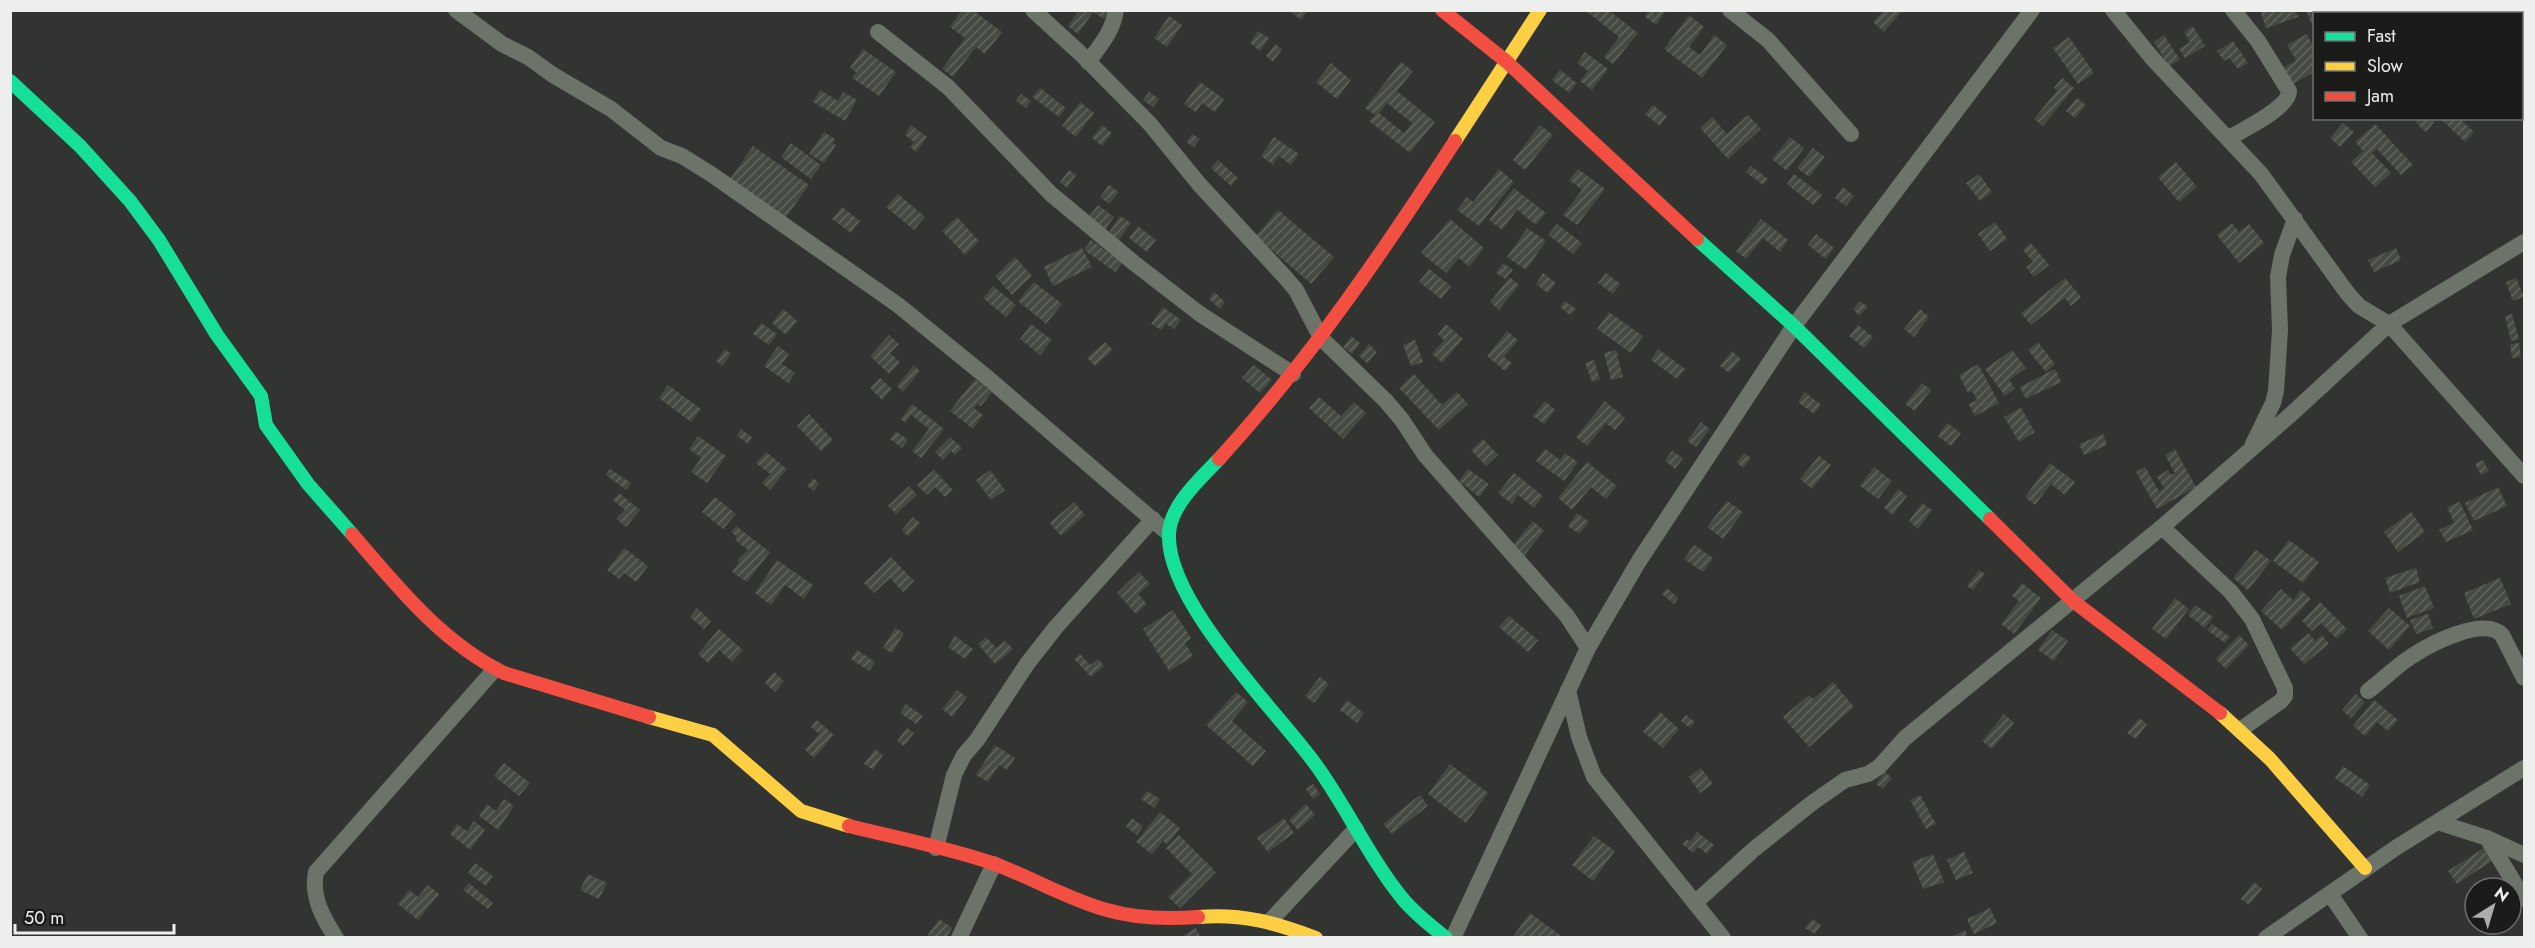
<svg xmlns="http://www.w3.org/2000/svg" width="2535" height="948" font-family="Jost,sans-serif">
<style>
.building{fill:url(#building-hatch);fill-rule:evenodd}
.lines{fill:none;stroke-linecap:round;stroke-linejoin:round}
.street{stroke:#6c7368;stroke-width:16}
.fast{stroke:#16e098;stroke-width:14}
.slow{stroke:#ffcf43;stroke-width:14}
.jam{stroke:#f24e42;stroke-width:14}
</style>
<defs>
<pattern id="building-hatch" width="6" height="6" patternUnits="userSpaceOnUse" patternTransform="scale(1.5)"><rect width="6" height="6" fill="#454b42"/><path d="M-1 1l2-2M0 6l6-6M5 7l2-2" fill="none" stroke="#60655d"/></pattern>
</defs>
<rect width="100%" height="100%" fill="#323431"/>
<!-- building -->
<path class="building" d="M962 10H973L1002 32 985 54 976 47 953 77 942 69 965 38 950 27Z
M1079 10H1110L1104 19 1093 12 1078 34 1068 26Z
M1289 10H1308L1301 20Z
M1585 10H1608L1638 33 1613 64 1604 57 1619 37Z
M1649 10H1666L1656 25 1645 17Z
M1884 10H1903L1884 32 1873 22Z
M2260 10H2295L2298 17 2266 28Z
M2306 10H2321L2322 14H2314V24L2312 25Z
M1689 15 1704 27 1689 47 1700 55 1714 35 1727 45 1702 78 1664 49Z
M1169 16 1182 25 1167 47 1154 38Z
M2193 26 2205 46 2185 58 2179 49 2190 42 2184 32Z
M1258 31 1269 38 1260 51 1250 43Z
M2307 34 2314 48V72L2291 85 2281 69 2296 60 2287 45Z
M2164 35 2180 60 2169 66 2154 42Z
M2069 37 2094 73 2078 84 2053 48Z
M2233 41 2248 63 2238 69 2229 58 2224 61 2217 51Z
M1275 44 1282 49 1273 62 1266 56Z
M863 49 896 72 879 96 852 78 856 72 850 68Z
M1585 52 1608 69 1592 90 1580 81 1588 71 1577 63Z
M1401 62 1413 71 1397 91 1435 122 1410 153 1369 121 1375 115 1365 108ZM1387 103 1412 123 1404 133 1379 113Z
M1331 63 1351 80 1337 99 1316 82Z
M1560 70 1577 83 1569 93 1552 80Z
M2062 78 2074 88 2043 126 2034 119 2057 91 2054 88Z
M1200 82 1224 99 1215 112 1202 103 1196 112 1184 104Z
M1040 88 1066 108 1059 117 1032 97Z
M820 90 838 101 843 92 857 100 845 121 813 102Z
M1149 92 1159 99 1153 107 1143 100Z
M1021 94 1031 101 1026 108 1016 101Z
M2077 98 2086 105 2075 118 2066 111Z
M1080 102 1094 113 1076 137 1062 126Z
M1653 105 1667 116 1660 126 1645 114Z
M1748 115 1761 129 1728 159 1700 128 1712 117 1727 134Z
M2420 118H2429L2434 122 2426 132 2416 123Z
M2440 118H2459L2474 132 2465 142Z
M2343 123 2354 132 2340 147 2330 138Z
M2375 124 2413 165 2401 175 2377 149 2372 153 2391 173 2375 187 2351 162 2363 151 2355 142Z
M911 125 927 137 916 152 910 147 914 142 905 135Z
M1102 125 1112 133 1102 146 1092 138Z
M1540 125 1553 135 1525 170 1513 160Z
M824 132 835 139 833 143 836 145 824 163 809 154Z
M1192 134 1200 139 1194 147 1186 142Z
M1274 137 1299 154 1291 165 1279 156 1273 165 1261 156Z
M1790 137 1804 148 1787 171 1772 159Z
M791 143 821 165 811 179 781 157Z
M753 146 809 185 786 217 730 179Z
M1813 148 1825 157 1809 177 1797 168Z
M1218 160 1238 178 1231 186 1211 168Z
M2176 162 2197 187 2179 202 2158 177Z
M1751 166 1768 179 1763 185 1746 172Z
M1499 169 1514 182 1479 226 1457 210 1467 197 1473 202Z
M1578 169 1605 189 1577 225 1563 215 1582 190 1569 180Z
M1069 170 1076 175 1067 188 1060 182Z
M1794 174 1822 195 1813 205 1787 184Z
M1979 174 1992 192 1980 201 1966 183Z
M1109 185 1119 192 1109 204 1100 197Z
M1843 187 1854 196 1846 206 1835 198Z
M1514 188 1546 213 1536 225 1517 210 1502 230 1489 220Z
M898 194 925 217 914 230 886 207Z
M1098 205 1114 217 1104 231 1087 219Z
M842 207 860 221 851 233 832 219Z
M1278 210 1334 257 1311 284 1256 236Z
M1120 216 1131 223 1118 241 1108 234Z
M957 217 979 241 965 255 942 231Z
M1450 219 1484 248 1469 267 1459 258 1446 273 1421 253Z
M1761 219 1788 240 1780 252 1763 238 1746 259 1736 251Z
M1995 222 2007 239 1990 251 1978 234Z
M2232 223 2239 232 2249 224 2264 243 2239 263 2217 235Z
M1557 224 1582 243 1573 254 1548 235Z
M1138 226 1156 240 1147 252 1129 238Z
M1527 228 1546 241 1526 270 1507 257Z
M1816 234 1834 248 1826 259 1808 245Z
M1091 240 1122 263 1115 272 1084 250Z
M2031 243 2049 265 2034 277 2026 267 2033 262 2023 250Z
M1082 248 1092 267 1053 286 1044 267Z
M2396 248 2401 260 2374 272 2368 260Z
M1015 257 1032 276 1012 295 995 276Z
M1503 263 1513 270 1505 279 1496 273Z
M1429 269 1451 286 1441 299 1419 282Z
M1543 273 1556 283 1548 293 1536 284Z
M1606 273 1620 284 1613 294 1598 283Z
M1510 277 1519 285 1499 310 1490 302Z
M2065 278 2081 297 2071 306 2065 298 2031 325 2021 313Z
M2516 278 2524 297 2513 301 2506 282Z
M1034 282 1062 304 1046 324 1018 301Z
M993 286 1016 305 1006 317 983 298Z
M1214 292 1225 302 1220 309 1209 299Z
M1565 301 1576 309 1570 315 1560 307Z
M1860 301 1868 307 1859 316 1853 309Z
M1163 307 1181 320 1174 329 1166 324 1161 330 1151 324Z
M783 309 797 321 786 335 772 323Z
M1920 309 1929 317 1914 337 1904 329Z
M1609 312 1643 336 1631 353 1597 329Z
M2512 314 2519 339 2511 341 2505 316Z
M761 323 777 334 769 345 753 334Z
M1031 324 1052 340 1040 355 1020 339Z
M1446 324 1463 339 1442 363 1432 354 1444 340 1438 334Z
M1858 325 1873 337 1864 348 1849 336Z
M1507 331 1518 340 1504 357 1512 363 1505 371 1487 356Z
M889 335 899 344 890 353 900 362 889 374 870 356Z
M1351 336 1360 343 1352 354 1343 347Z
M1415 340 1423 362 1411 366 1403 345Z
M1105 342 1113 350 1095 366 1087 358Z
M2038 342 2055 364 2046 372 2028 350Z
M2519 343 2521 357 2512 358 2510 344Z
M1369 344 1377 352 1367 363 1359 356Z
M778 346 789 354 782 364 795 373 788 383 764 366Z
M725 349 731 354 722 366 716 361Z
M1658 349 1685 369 1677 379 1651 360Z
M1616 350 1623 377 1611 380 1604 353Z
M2012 350 2026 368 2009 380 2015 388 2005 396 1985 369Z
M1732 351 1741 359 1729 373 1720 366Z
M1594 360 1600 379 1592 382 1585 363Z
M1978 364 1999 403 1975 416 1969 404 1977 400 1972 391 1968 393 1959 375Z
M914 365 920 371 903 392 897 386Z
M1254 365 1272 380 1260 393 1242 378Z
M2055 369 2061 382 2026 399 2020 387Z
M1414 374 1442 405 1457 392 1468 404 1439 430 1399 388Z
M880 378 892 389 882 400 870 388Z
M975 379 992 392 981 406 977 404 974 408 983 415 973 429 950 411Z
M1922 383 1931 390 1915 411 1905 404Z
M668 385 701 409 691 422 659 398Z
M1805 392 1821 405 1814 414 1798 402Z
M1319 397 1341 416 1354 402 1366 413 1343 439 1309 408Z
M1545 401 1555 410 1544 424 1533 416Z
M1605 401 1625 418 1615 430 1606 423 1587 446 1576 437Z
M912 404 944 429 921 458 912 451 929 429 911 415 905 423 901 419Z
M2021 408 2035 432 2019 442 2004 417Z
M809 414 833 440 821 451 797 426Z
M1701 422 1710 429 1696 447 1687 441Z
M1947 423 1961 433 1951 446 1938 436Z
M741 429 752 437 748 444 737 436Z
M896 431 908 440 902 448 890 439Z
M2103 434 2107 445 2084 455 2079 444Z
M698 436 726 456 707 483 691 472 701 458 689 449Z
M950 437 962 448 955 455 951 451 943 460 935 452Z
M1483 439 1498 455 1486 466 1471 450Z
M1545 449 1560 460 1565 453 1578 462 1564 481 1536 461Z
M2175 449 2196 487 2157 509 2136 472 2145 467 2159 491 2164 488 2157 477 2168 470 2171 475 2175 473 2165 455Z
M1672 451 1683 458 1675 469 1665 461Z
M766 452 787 469 770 490 762 483 770 474 756 463Z
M1744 453 1751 458 1743 468 1737 462Z
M1819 456 1831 465 1812 489 1800 479Z
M2483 460 2489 471 2481 475 2475 464Z
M1587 462 1617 486 1606 499 1591 487 1572 510 1558 498Z
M2050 463 2075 482 2065 495 2051 484 2035 505 2025 497Z
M1874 467 1892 481 1878 499 1860 486Z
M610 469 631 483 626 490 606 475Z
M1468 469 1489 484 1479 497 1459 481Z
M934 470 953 490 945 497 935 487 927 495 917 485Z
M990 470 1005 490 991 500 976 480Z
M1514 473 1543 496 1534 508 1518 495 1512 504 1498 493Z
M813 478 819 483 814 491 807 486Z
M909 486 917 495 896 514 888 506Z
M2498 487 2507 506 2474 521 2465 503Z
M1898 489 1907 496 1893 515 1884 508Z
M619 493 640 510 626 527 616 519 625 510 613 500Z
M715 497 736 514 723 529 702 512Z
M1727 501 1743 512 1723 539 1707 527Z
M1074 502 1085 515 1061 536 1050 523Z
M2460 502 2473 530 2446 542 2439 530 2454 523 2447 507Z
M1922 503 1932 510 1918 529 1909 521Z
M2411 512 2425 532 2398 552 2384 532Z
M1577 513 1589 522 1579 534 1568 526Z
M913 517 920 523 908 536 902 530Z
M1533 521 1544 531 1524 556 1512 546Z
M736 526 770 552 747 582 732 572 739 562 737 560 748 550 735 540 737 537 731 532Z
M2289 540 2319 562 2303 583 2273 561Z
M1694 545 1713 558 1703 572 1684 559Z
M624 548 648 566 636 582 624 573 619 579 607 570Z
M2256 550 2271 561 2248 590 2233 578Z
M891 557 914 581 903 592 890 578 874 593 864 583Z
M777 560 813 585 804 599 785 585 771 605 755 593Z
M2416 568 2420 582 2390 593 2385 578Z
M1979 570 1985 574 1973 590 1967 586Z
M1139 572 1150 584 1138 594 1147 604 1136 614 1117 593Z
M2500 578 2511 604 2474 619 2464 593Z
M2022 583 2041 598 2014 634 2001 624 2019 601 2012 596Z
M2425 586 2434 608 2407 618 2399 596Z
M1667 588 1678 598 1674 604 1662 594Z
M2281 589 2293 600 2301 590 2311 599 2282 630 2261 611Z
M2175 598 2189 609 2166 639 2152 629Z
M2320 602 2347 629 2337 639 2321 623 2312 631 2302 621Z
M2195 605 2213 617 2205 628 2188 615Z
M697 608 711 621 704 629 690 617Z
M2389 608 2410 626 2389 650 2368 631Z
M1173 610 1191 638 1185 643 1193 656 1169 671 1143 629Z
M2428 614 2433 628 2416 634 2410 620Z
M1509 616 1538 640 1528 652 1499 627Z
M2212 624 2230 637 2225 643 2207 630Z
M895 628 904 633 892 653 883 648Z
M719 629 743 650 732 662 719 650 708 663 698 654Z
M2052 630 2068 641 2054 661 2038 650Z
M2309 633 2315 641 2322 635 2329 644 2304 664 2290 648Z
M2239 635 2249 645 2226 669 2216 659Z
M955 636 973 649 965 659 948 647Z
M986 637 996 648 1005 641 1013 649 995 664 978 644Z
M857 650 875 662 869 671 851 659Z
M1080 654 1090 665 1098 659 1104 666 1091 677 1074 659Z
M774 672 784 681 775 692 765 683Z
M1320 677 1329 684 1314 703 1305 696Z
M1833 682 1854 707 1809 747 1783 717 1809 695 1813 699Z
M957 690 967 697 952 717 942 709Z
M1236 692 1248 702 1232 721 1266 751 1253 766 1206 725Z
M2356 694 2365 702 2351 718 2342 710Z
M1347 700 1364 713 1357 723 1340 710Z
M2374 700 2398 720 2388 731 2377 722 2365 736 2353 726Z
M906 704 923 716 916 724 900 713Z
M1660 712 1679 729 1663 748 1643 732Z
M2004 714 2014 723 1992 749 1982 741Z
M1686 715 1695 722 1690 728 1681 721Z
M2139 718 2147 724 2136 739 2127 733Z
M817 720 834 735 814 758 805 750 819 734 811 727Z
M907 728 914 733 904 746 897 741Z
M995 745 1015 758 1007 770 999 765 988 782 976 775Z
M875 749 883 755 873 770 864 764Z
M504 763 530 783 519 796 494 776Z
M1450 764 1488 793 1466 823 1428 794Z
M2343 766 2370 785 2362 797 2335 778Z
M1701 768 1713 784 1700 793 1689 777Z
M1885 772 1892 778 1883 789 1876 784Z
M1313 784 1320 794 1313 799 1306 789Z
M1147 791 1160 799 1154 808 1141 799Z
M1420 795 1428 806 1392 834 1383 824Z
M1920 795 1936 824 1926 829 1910 800Z
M504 799 514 806 498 830 479 816 487 804 496 811Z
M1306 804 1315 815 1298 830 1289 820Z
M1160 812 1180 828 1167 845 1163 841 1152 854 1136 842Z
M1132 818 1143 826 1137 835 1126 827Z
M1284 818 1294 833 1268 852 1257 838Z
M474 821 485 830 470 850 450 834 457 824 467 831Z
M1697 832 1714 845 1707 854 1698 847 1693 853 1682 844 1686 839 1690 842Z
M1179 835 1216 872 1180 908 1168 897 1192 874 1166 848Z
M1594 836 1615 851 1593 881 1572 865Z
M2484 848 2492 861 2457 884 2448 871Z
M1964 852 1973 873 1956 880 1947 860Z
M1933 854 1944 882 1923 889 1912 862Z
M475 863 493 876 486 886 468 873Z
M588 874 607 883 599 899 580 890Z
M2254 882 2262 889 2249 905 2241 899Z
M469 883 493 903 488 909 463 890Z
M428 885 439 894 418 920 398 904 409 890 418 897Z
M1990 908 1997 923 1974 934 1967 919Z
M1530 913 1564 938H1512Z
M939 919 952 928 946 938H932L928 935Z
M1812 919 1821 925 1815 934 1805 928Z
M1196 928 1201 938H1179Z
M1965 930 1968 938H1949Z"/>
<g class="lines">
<!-- street -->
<path class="street" d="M456 10 502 44 528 57 553 75 611 109 661 148 682 156 711 174 898 305 989 379 1168 533
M1033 10 1081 54 1150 124 1199 184 1284 276 1296 290 1321 338 1386 401 1402 420 1425 455 1567 616 1588 648
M1730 10 1768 40 1851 134
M2113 10 2152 58 2261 174 2348 294 2359 306 2389 324 2524 476
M2442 10 2443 14
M2513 14 2518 10
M878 32 948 87 1051 194 1134 263 1200 314 1293 374
M1088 62C1100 46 1113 31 1116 10
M2522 92 2524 95
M2229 138C2244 129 2289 108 2289 91L2258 41 2233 10
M2253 444 2273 403 2276 391 2280 330 2278 277 2282 255 2295 219
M2162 527 2231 592 2252 619 2285 688V696L2281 701 2240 730
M1568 690 1579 737 1594 777 1723 938
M2368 691C2383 680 2396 666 2412 656 2430 644 2484 616 2502 635L2524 678
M2437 822 2487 838 2524 855
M2487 838 2524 899
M936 848 954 775 964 755 977 740 1027 664 1056 627 1153 519
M2330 894 2360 938
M1696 902 1753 850 1812 803 1845 780 1868 774 1879 767 1905 738 2162 527 2288 417 2389 324 2524 242
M1270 921 1356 829
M336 938C323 918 311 897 316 872L495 669
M959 938 994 864
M1453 938 1588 648 1639 561 1794 326 2032 10
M2266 938 2397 847 2524 768"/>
<!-- fast -->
<path class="fast" d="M10 81 80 146 130 201 159 240 217 335 261 396 266 425 308 484 352 534
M1697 239 1794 326 1990 519
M1219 459C1201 478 1170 505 1169 534 1166 602 1276 710 1316 765 1347 808 1369 857 1402 898 1415 914 1431 926 1446 938"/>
<!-- slow -->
<path class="slow" d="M1455 141 1540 10
M2220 713 2270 759 2365 868
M649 717 713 735 801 811 849 826
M1198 917C1243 913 1275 923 1316 938"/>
<!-- jam -->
<path class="jam" d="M1442 10 1507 62 1697 239
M1219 459C1308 362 1383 252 1455 141
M1990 519 2073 601 2220 713
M352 534C397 586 441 642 504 673L649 717
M849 826C897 838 945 847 992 863 1031 877 1067 899 1107 910 1137 919 1168 919 1198 917"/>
</g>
<!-- border -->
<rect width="2535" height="948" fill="none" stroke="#ecefeb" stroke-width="24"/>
<!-- legend -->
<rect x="2313" y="12" width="210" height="108" fill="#1b1c1a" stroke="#6f706e" stroke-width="1.5"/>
<rect x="2325" y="32" width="30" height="9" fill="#16e098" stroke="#6f706e" stroke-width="1.5"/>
<text x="2367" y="42" font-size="18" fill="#ecefeb">Fast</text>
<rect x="2325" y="62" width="30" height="9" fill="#ffcf43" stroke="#6f706e" stroke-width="1.5"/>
<text x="2367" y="72" font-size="18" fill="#ecefeb">Slow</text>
<rect x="2325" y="92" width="30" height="9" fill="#f24e42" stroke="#6f706e" stroke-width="1.5"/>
<text x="2367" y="102" font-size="18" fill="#ecefeb">Jam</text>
<!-- north arrow -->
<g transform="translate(2493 906) rotate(37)"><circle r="28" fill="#1b1c1a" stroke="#6f706e" stroke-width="1.5"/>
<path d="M0-4.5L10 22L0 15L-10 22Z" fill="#abaeaa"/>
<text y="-9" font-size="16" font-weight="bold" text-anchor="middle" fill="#ecefeb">N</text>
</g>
<!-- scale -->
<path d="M15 924v9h159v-9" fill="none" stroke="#ecefeb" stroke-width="3"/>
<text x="24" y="924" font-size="18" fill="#ecefeb" stroke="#1b1c1a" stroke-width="4.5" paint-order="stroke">50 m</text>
</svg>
